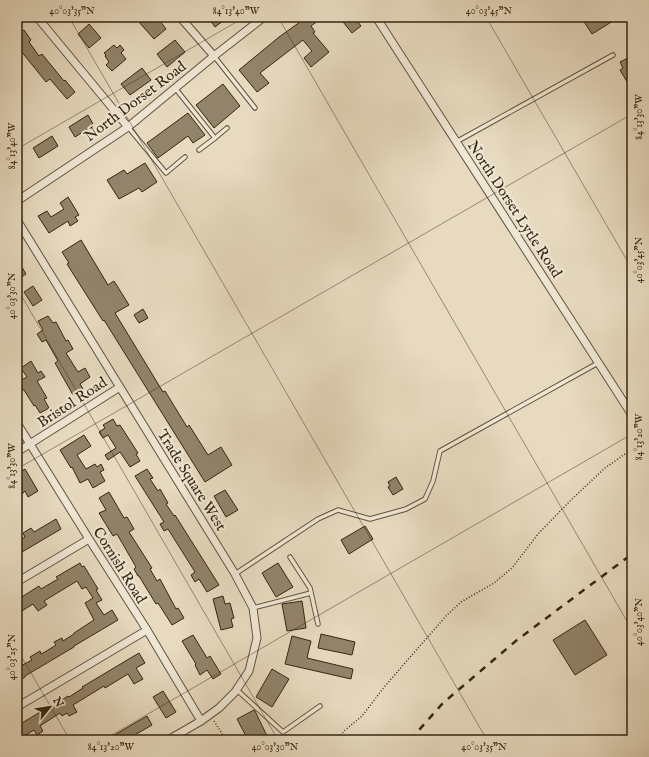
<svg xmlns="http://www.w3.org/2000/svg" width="649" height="757" font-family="'IM FELL English',serif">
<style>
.building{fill:#92846b;stroke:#352610}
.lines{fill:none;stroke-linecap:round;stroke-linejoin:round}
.service-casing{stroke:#62533c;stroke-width:5.5}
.minor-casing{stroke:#62533c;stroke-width:9}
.path{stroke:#352610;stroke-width:1.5;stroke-dasharray:1 2;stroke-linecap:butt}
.service{stroke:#efe7d5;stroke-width:3.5}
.minor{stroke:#efe7d5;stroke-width:7}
.rail{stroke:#352610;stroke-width:2.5;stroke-dasharray:7 7;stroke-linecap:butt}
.ticks{fill:none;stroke:#352610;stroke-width:1;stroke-opacity:0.45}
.labels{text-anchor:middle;stroke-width:4;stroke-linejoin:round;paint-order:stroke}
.street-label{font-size:15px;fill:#352610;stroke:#efe7d5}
.neatline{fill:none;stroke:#352610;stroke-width:1.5}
.ticks-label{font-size:10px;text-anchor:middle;fill:#352610}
</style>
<rect width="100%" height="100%" fill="#e7dabf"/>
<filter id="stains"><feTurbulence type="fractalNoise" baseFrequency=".005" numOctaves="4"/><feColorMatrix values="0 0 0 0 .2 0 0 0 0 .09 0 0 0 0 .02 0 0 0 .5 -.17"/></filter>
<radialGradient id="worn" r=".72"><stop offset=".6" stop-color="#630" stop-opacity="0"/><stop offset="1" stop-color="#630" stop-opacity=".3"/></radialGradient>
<!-- building -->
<path class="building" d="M141 17H157L166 29 154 39 137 20Z
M208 17H228L215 27Z
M307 17H323L311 26 315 32 313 33 329 52 311 67 304 58 312 51 303 40 260 73 269 83 257 92 239 70 279 37Z
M339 17H354L361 26 352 33Z
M581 17H610L613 21 592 34Z
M17 23 22 31 24 30 31 40 29 42 39 56 42 54 64 81 65 80 75 92 67 99 50 79 46 82 21 51 17 54Z
M89 24 101 38 89 48 78 34Z
M175 40 185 52 167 67 157 54Z
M114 45 117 48 120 45 124 50 121 53 126 59 112 71 106 65 109 62 105 56 106 55 104 53Z
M628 58 632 64 629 66 632 70V90L620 70 623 68 620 62Z
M142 68 151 80 130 95 121 84Z
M223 84 240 106 214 128 196 105Z
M188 113 205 135 193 143 188 136 158 158 147 143Z
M88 115 93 124 89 127V128L75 137 69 127Z
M52 136 58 146 39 158 33 148Z
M145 163 157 182 142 192 139 188 119 199 107 180 124 170 127 174Z
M68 197 79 215 75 217 78 221 70 226 68 221 49 233 38 216 47 211 51 217 64 209 60 203Z
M81 240 108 285 114 281 129 305 115 313 163 392 165 391 187 427 189 425 208 455 221 447 232 465 205 482 104 320 103 321 67 264 69 263 62 252Z
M17 259 26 274 17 280Z
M33 286 42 300 33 306 24 292Z
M143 309 148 318 139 323 134 315Z
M48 316 53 323 56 322 66 341 68 340 73 349 66 353 78 372 85 368 90 377 80 384 83 389 73 395 55 363 58 361 46 340 42 342 37 334 43 330 38 321Z
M31 361 38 373 41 371 45 377 37 381 47 398 44 399 49 408 40 413 35 405 34 406 24 390H23L18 382 27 377 21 368Z
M113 419 117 426 120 425 138 453 136 454 140 461 130 467 120 452 108 460 105 455 116 448 108 435 103 438 99 432 105 428 103 425Z
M84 435 91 446 77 455 86 469 95 464 97 467 101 464 104 470 100 472 105 481 93 488 88 479 80 483 72 467 71 468 60 450Z
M25 469 38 491 28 497 25 491 22 494 19 489 22 486 17 479V474Z
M147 469 153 478 150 479 158 491 160 489 168 503 166 504 174 516 175 515 219 585 207 592 199 579 195 582 191 575 195 572 168 529 164 531 160 524 164 522 135 476Z
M396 477 403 489 393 495 388 487 390 486 388 482Z
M225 490 238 510 226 517 214 496Z
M109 492 124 518 127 517 134 529 129 532 152 568 150 569 157 581 160 579 176 609 178 608 184 618 172 625 158 603 156 604 139 576H138L134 569 136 567 117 534 113 536 99 513 106 510 99 498Z
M56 519 61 529 17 555V542L25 537 23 533 31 528 34 532Z
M365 526 373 539 349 554 341 540Z
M80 563 82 567 84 566 98 589 96 590 102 600 96 603 104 615 112 610 118 620 74 646V647L25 676V677L17 682V668L32 660 30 657 40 651 41 654 45 652 56 645 54 642 62 638 63 641 74 634V633L94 620 85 603 93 598 86 587 82 589 77 581 44 601 47 605 38 611 33 604 17 614V600L39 586 41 589 58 579 56 577Z
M278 563 293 587 276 597 262 573Z
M223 596 225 604 230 603 234 618 231 619 233 627 221 630 213 599Z
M302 601 306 628 287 631 282 604Z
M585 620 607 655 575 675 553 640Z
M321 634 355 642 352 655 318 648Z
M193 635 207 658 210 656 221 674 213 679 207 670 200 675 195 665 196 664 182 641Z
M292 636 311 641 307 658 353 669 351 679 285 664Z
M139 653 145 663 136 668 143 679 134 684 128 674 105 688 104 686 73 705 77 712 69 716 67 713 62 716 60 713 40 726 43 731 37 735 34 730 17 740V726L45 709 46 710 68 696 69 697 83 688 82 687Z
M272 669 289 679 272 707 256 697Z
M163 691 176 712 166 718 153 697Z
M254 710 255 711 269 740H248L237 719Z
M147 716 152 725 126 740H106Z"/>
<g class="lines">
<defs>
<path id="service" d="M214 56 255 108
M175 88 215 138 227 128
M128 127 166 173 185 157
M456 142 613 55
M199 150 215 138
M290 557 310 588 318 624
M235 574 318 519 338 510 370 519 406 509 425 499 433 481 440 451 598 363
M253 608 311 593
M237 690 283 732 320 706"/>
<path id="minor" d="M37 17 128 127
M180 17 214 56
M376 17 632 415
M17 201 128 127 214 56 264 17
M17 220 235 574 253 608 257 638 249 671 235 692 219 708 201 721 168 740
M17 423 89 539 147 630 201 721
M17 452 120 387
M17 582 89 539
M17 707 147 630"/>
</defs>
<!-- service casing -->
<use href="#service" class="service-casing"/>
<!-- minor casing -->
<use href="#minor" class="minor-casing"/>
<!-- path -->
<path class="path" d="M628 452 632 456
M214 721 226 740
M337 740 344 731 362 716 385 686 446 616 461 602 494 583 512 568 538 534 572 499 605 468 628 452 632 450"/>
<!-- service -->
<use href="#service" class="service"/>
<!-- minor -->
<use href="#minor" class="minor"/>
<!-- rail -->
<path class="rail" d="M410 740 443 703 517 640 632 554"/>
</g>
<!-- ticks -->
<path class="ticks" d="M69 17 487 740M278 17 632 630M486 17 632 269M17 149 245 17M17 288 278 740M17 469 632 114M17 649 70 740M103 740 632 434"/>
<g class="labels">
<!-- street labels -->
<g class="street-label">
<text transform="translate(135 101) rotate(-37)" y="5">North Dorset Road</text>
<text transform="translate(515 209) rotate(57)" y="5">North Dorset Lytle Road</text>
<text transform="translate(72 402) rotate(-33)" y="5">Bristol Road</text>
<text transform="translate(192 480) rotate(58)" y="5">Trade Square West</text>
<text transform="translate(120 565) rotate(58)" y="5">Cornish Road</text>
</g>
</g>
<!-- margin -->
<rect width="649" height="757" fill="none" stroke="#e7dabf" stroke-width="44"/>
<!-- north arrow -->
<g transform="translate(50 707) rotate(60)" stroke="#efe7d5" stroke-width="3" paint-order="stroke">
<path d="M0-3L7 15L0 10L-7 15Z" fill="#352610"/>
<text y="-6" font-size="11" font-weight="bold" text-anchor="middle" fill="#352610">N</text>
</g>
<rect x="22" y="22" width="605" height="713" class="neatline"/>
<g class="ticks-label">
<text x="72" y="14">40°03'35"N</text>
<text x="236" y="14">84°13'40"W</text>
<text x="489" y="14">40°03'45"N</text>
<text transform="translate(638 117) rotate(-90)" y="4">84°13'30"W</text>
<text transform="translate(11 146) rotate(-90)" y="4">84°13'40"W</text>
<text transform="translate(638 260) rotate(-90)" y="4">40°03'45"N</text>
<text transform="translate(11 296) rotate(-90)" y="4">40°03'30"N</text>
<text transform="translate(638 437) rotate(-90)" y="4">84°13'20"W</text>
<text transform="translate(11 466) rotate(-90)" y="4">84°13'30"W</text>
<text transform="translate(638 622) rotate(-90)" y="4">40°03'40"N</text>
<text transform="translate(11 657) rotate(-90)" y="4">40°03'25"N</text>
<text x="111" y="750">84°13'20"W</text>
<text x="275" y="750">40°03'30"N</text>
<text x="484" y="750">40°03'35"N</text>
</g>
<rect width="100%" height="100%" filter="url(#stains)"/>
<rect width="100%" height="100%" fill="url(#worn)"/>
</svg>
